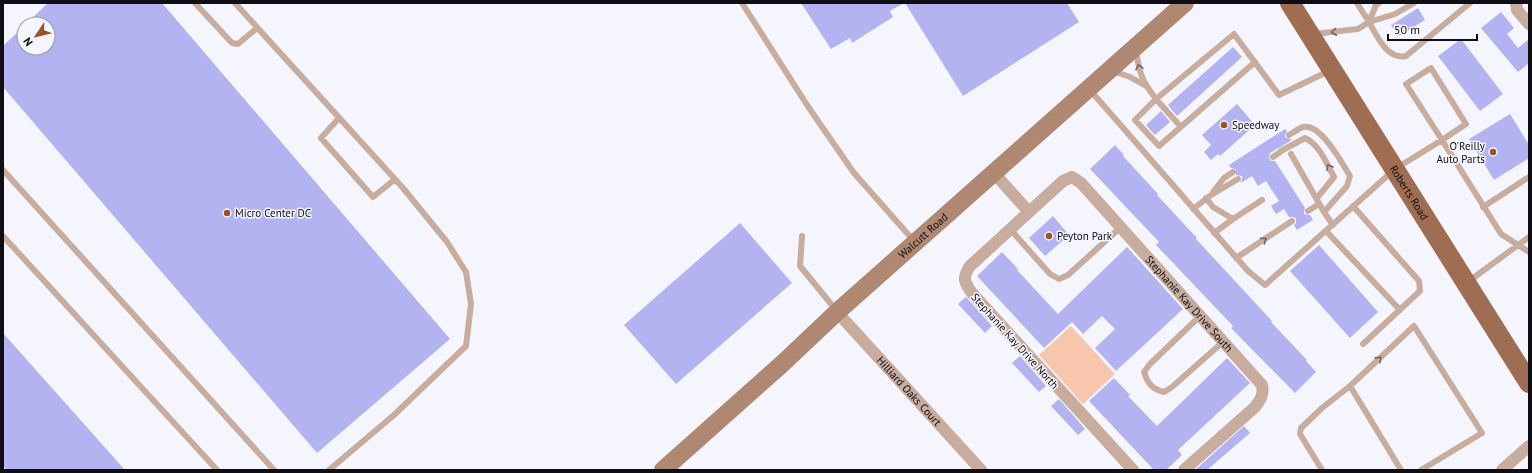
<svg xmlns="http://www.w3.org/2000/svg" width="1532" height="473" font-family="'PT Sans',sans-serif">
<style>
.green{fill:#f8c6ac}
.building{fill:#b2b3f0}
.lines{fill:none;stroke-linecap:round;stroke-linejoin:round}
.lane{stroke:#c8ac9d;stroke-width:6}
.street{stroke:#c8ac9d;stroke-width:12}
.secondary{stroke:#b08872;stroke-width:18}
.primary{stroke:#9e6d52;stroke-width:20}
.oneway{stroke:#74655f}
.poi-dot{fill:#9a542a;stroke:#f5f6fd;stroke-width:1.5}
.labels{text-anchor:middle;stroke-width:3;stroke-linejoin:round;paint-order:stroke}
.poi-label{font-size:11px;fill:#0e0e14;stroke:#f5f6fd;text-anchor:start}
.street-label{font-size:11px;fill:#0e0e14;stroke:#f5f6fd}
</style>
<rect width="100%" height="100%" fill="#f5f6fd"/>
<!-- green -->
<path class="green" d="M1071 326 1115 374 1083 404 1039 355Z"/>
<!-- building -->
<path class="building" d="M48 3H162L450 339 317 453 3 87V46L24 26V48H48V24H26Z
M801 3H904L890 11 893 17 852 43 850 38 831 49Z
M905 3H1067L1079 22 963 96Z
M1418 8 1425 20 1399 36 1391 25Z
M1501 12 1514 28 1507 34 1518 48 1529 39V63L1518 72 1481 28Z
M1461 39 1503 94 1480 111 1438 56Z
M1233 47 1242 57 1177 116 1168 105Z
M1237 104 1255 125 1220 156 1218 154 1211 160 1204 152 1211 145 1202 135Z
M1161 111 1170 122 1155 135 1146 125Z
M1510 114 1529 145V158L1494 180 1469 139Z
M1285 129 1287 131 1285 135V137L1292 140 1270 153 1269 158 1271 161H1275L1305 208 1304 211V214L1310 215 1313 220 1297 230 1294 225 1296 223V219L1294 217H1289L1284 209 1276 214 1271 206 1279 201 1266 181 1258 186 1252 176 1241 183 1242 179V176L1236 175V169L1231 168 1229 165Z
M1115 145 1124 155 1123 156 1158 194 1157 195 1197 238 1196 239 1272 321 1271 322 1307 360 1306 361 1316 372 1295 393 1231 328 1233 326 1156 245 1159 242 1090 169Z
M1053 216 1069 235 1045 256 1029 238Z
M740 223 792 283 676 384 624 325Z
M1319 245 1378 312 1350 338 1290 271Z
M1127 247 1183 309 1116 371 1095 348 1115 329 1102 316 1083 334 1072 322 1044 348 977 276 1002 252 1018 269 1017 270 1058 314Z
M966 297 992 326 985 333 958 304Z
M3 333 125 470H7L3 466Z
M1020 356 1046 386 1039 392 1012 363Z
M1227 358 1250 383 1178 450 1182 455 1166 470H1154L1089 401 1114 378 1130 395 1128 396 1157 426Z
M1059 399 1085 429 1078 435 1051 406Z
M1244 426 1250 433 1207 470H1195Z"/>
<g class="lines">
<!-- lane -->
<path class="lane" d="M195 3 232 43 238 44 257 28
M235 3 403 188 447 242 466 272 471 304 466 346 394 415 329 470
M742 3 809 108 854 173 914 241
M1357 3 1369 22
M1369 22 1395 14 1414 3
M1369 22 1376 5 1379 3
M1314 34 1358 29 1369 22C1377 36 1387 60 1406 56L1470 3
M1136 50C1139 73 1142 81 1156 99L1234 34 1279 95 1329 71
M1431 68 1466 124 1442 140 1406 84Z
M1113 71 1130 77 1146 86
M1090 90 1248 271 1265 285 1395 169 1442 140 1501 234 1529 252
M339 118 321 138 373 197 394 180
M1181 127 1156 99 1135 120 1159 146 1255 62
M1289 135C1293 133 1299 128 1303 127 1317 124 1331 146 1337 155
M1281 151 1305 138C1319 144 1327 164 1334 177L1317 198
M1291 154 1324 212 1333 225
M1273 157 1279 153
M3 170 274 470
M1213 192 1224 178 1233 172
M1206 198 1213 207 1233 219 1214 233
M1353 206 1419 281 1420 291 1363 344
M1483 207 1529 177
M1193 209 1211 195 1238 179
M1308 211 1319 204
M1324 212 1347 186 1350 176 1339 158
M1233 219 1262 200
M1010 229 1050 274 1059 279 1068 275 1121 227
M1326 231 1400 310
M3 236 217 470
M802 236 800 266 836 310
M1236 258 1292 221
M1469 281 1529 237
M1200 316 1150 364 1144 372C1148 384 1152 389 1164 392L1172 387 1224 341
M1350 386 1401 470
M1322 470 1300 434 1301 428 1322 408 1350 386 1414 326 1482 433 1421 470"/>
<!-- street -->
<g class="street">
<path d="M1516 3 1517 10 1529 24"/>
<path d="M994 173 1029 212"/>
<path id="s1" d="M837 312 981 470"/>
<path id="s2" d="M1133 470 972 293C964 282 962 278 970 266L1063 181 1072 177 1081 183 1262 385C1264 394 1261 399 1255 407L1184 470"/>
<path d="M1502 470 1529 446"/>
</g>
<!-- secondary -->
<path class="secondary" id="s3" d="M663 470 782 364 837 312 1185 3"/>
<!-- primary -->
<path class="primary" id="s4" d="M1290 3 1529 383"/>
</g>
<!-- one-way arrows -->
<defs><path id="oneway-chevron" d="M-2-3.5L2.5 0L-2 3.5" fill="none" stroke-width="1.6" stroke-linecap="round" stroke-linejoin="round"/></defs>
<g class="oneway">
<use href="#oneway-chevron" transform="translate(1334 32) rotate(174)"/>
<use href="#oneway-chevron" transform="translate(1139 67) rotate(-102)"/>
<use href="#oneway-chevron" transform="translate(1329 167) rotate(-119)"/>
<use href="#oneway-chevron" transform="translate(1264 240) rotate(-34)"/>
<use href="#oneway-chevron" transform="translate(1379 359) rotate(-44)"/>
</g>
<!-- markers -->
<g class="poi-dot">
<circle cx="1224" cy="125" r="4"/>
<circle cx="1493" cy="152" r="4"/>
<circle cx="227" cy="213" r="4"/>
<circle cx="1049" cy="236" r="4"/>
</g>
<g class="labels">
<!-- poi labels -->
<g class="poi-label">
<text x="1232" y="129">Speedway</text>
<text x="1485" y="150" text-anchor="end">O'Reilly<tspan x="1485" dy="13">Auto Parts</tspan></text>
<text x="235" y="217">Micro Center DC</text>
<text x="1057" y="240">Peyton Park</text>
</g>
<!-- street labels -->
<g class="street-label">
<text dy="4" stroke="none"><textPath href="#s4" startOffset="224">Roberts Road</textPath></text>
<text dy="4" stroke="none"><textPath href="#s3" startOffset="350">Walcutt Road</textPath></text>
<text dy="4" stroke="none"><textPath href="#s2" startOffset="578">Stephanie Kay Drive South</textPath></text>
<text transform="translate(1015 341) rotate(48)" y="4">Stephanie Kay Drive North</text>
<text dy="4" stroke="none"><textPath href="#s1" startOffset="107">Hilliard Oaks Court</textPath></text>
</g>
</g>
<!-- border -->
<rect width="1532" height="473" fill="none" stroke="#0e0e14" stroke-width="8"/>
<!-- north arrow -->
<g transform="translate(36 36) rotate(235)"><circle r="19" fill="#f5f6fd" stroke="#9999a0"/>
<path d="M0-3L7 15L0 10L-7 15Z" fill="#9a542a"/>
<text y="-6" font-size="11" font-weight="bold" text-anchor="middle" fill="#0e0e14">N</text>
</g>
<!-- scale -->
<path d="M1388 34v6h89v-6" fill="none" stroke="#0e0e14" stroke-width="2"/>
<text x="1394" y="34" font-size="12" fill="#0e0e14" stroke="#f5f6fd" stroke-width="3" paint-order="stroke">50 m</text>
</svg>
